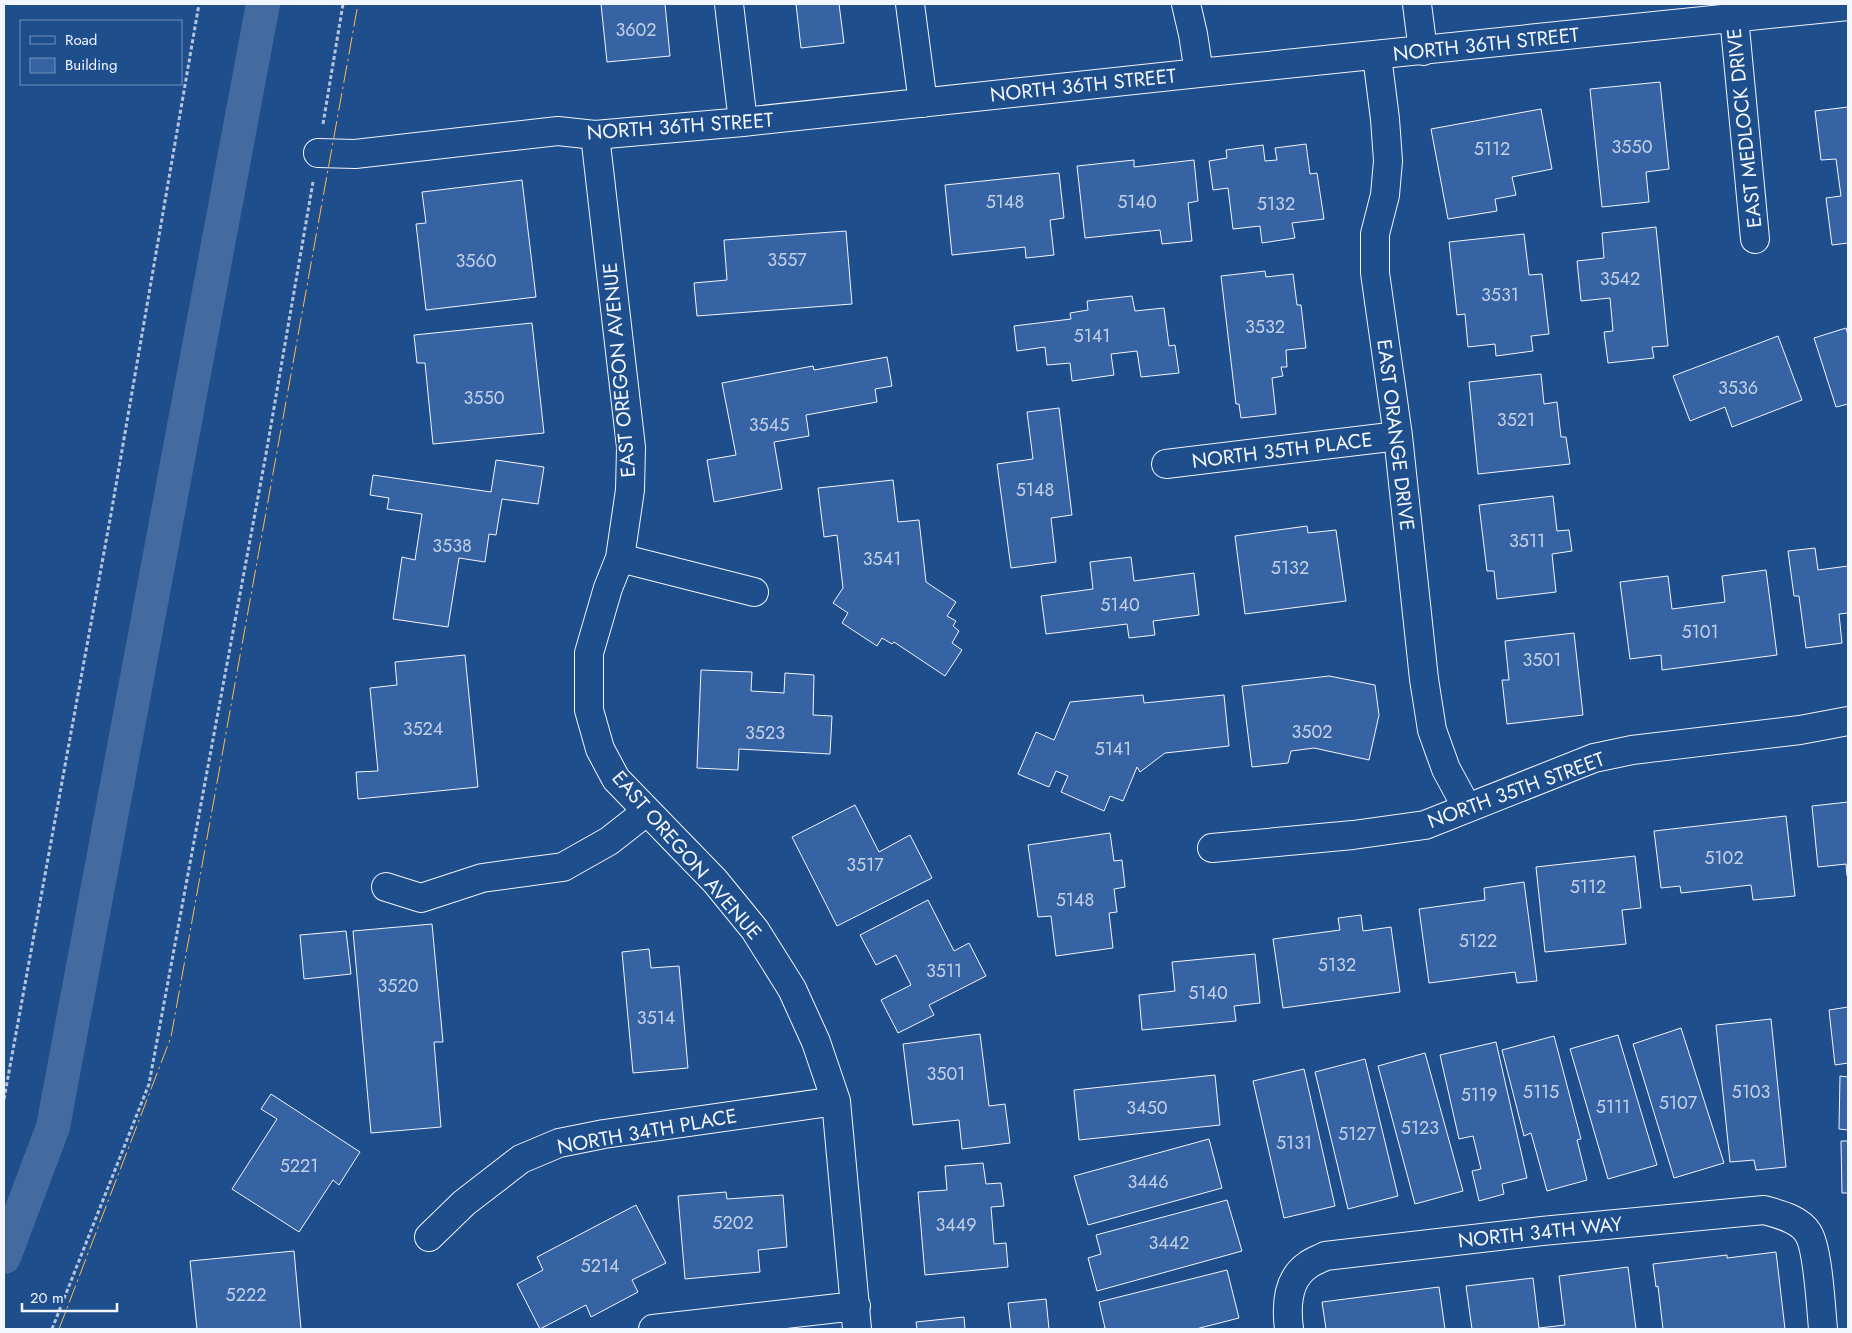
<svg xmlns="http://www.w3.org/2000/svg" width="1852" height="1333" font-family="Jost,sans-serif">
<style>
.lines{fill:none;stroke-linecap:round;stroke-linejoin:round}
.canal{stroke:#446ba0;stroke-width:34}
.building{fill:#3563a3;stroke:#f2f6ff}
.minor-casing{stroke:#f2f6ff;stroke-width:30}
.path{stroke:#b3c4dc;stroke-width:3;stroke-dasharray:4 2.5;stroke-linecap:butt}
.minor{stroke:#1f4e8c;stroke-width:28}
.power{stroke:#ffb74d;stroke-width:1;stroke-dasharray:18 4 2.5 4;stroke-linecap:butt}
.labels{text-anchor:middle;stroke-width:4;stroke-linejoin:round;paint-order:stroke}
.number-label{font-size:18px;fill:#c3d1e8}
.street-label{font-size:20px;fill:#f2f6ff;stroke:#1f4e8c}
</style>
<rect width="100%" height="100%" fill="#1f4e8c"/>
<g class="lines">
<!-- canal -->
<path class="canal" d="M4 1257 53 1127 263 4"/>
</g>
<!-- building -->
<path class="building" d="M601 4H665L670 56 607 62Z
M796 4H839L844 43 801 48Z
M1660 82 1669 169 1646 172 1649 202 1602 207 1590 89Z
M1848 107V243L1832 245 1826 198 1841 196 1836 159 1821 160 1815 111Z
M1541 109 1552 169 1512 177 1516 195 1495 199 1497 211 1448 219 1431 129Z
M1306 144 1310 174 1317 173 1324 219 1292 223 1295 238 1262 243 1260 226 1233 229 1228 188 1213 190 1209 161 1227 158 1226 150 1263 145 1265 161 1277 160 1275 148Z
M1134 160V167L1194 160 1198 201 1188 203 1192 241 1162 244 1160 230 1085 238 1077 166Z
M1059 173 1064 218 1050 220 1054 255 1026 258 1025 247 952 255 945 185Z
M522 180 536 297 426 310 416 224 426 223 422 192Z
M1656 227 1668 346 1652 347 1654 358 1608 363 1604 332 1613 331 1610 298 1581 301 1577 261 1604 258 1602 233Z
M846 231 852 304 697 316 694 283 727 280 724 240Z
M1524 234 1529 275 1542 274 1549 334 1531 336 1533 351 1496 356 1495 344 1468 347 1465 314 1457 315 1449 242Z
M1265 271 1266 277 1293 274 1297 305H1301L1306 348 1286 350 1287 367H1281L1283 376 1272 378 1276 414 1241 418 1239 404H1236L1221 276Z
M1132 296 1135 311 1164 308 1169 346 1175 345 1179 373 1141 377 1137 351 1111 354 1114 375 1072 381 1070 363 1047 365 1045 347 1017 351 1014 326 1071 319 1070 313 1088 310 1087 301Z
M532 323 544 433 433 444 425 363H417L414 335Z
M1846 328 1848 335V404L1836 407 1814 338Z
M1778 336 1802 400 1732 427 1725 407 1690 421 1673 376Z
M887 357 892 386 875 389 877 402 806 415 809 436 774 442 782 489 714 502 707 460 736 455 722 383 813 366 814 370Z
M1541 374 1544 404 1557 402 1561 437H1566L1570 464 1478 474 1469 382Z
M1059 408 1072 515 1051 518 1056 562 1011 568 997 464 1033 459 1027 412Z
M496 460 544 467 538 504 502 499 496 535 489 534 485 562 459 558 448 627 393 619 402 557 415 560 422 514 387 509 389 498 370 495 373 475 491 492Z
M893 480 898 522 919 520 926 582 956 602 947 616 956 621 953 626 959 631 952 643 962 650 945 676 894 642 892 644 882 638 877 646 842 623 848 613 833 603 843 588 837 535 824 537 818 488Z
M1553 496 1557 531 1569 530 1572 551 1552 554 1556 592 1497 599 1494 571H1487L1479 505Z
M1307 526 1308 533 1336 530 1346 601 1245 614 1235 536Z
M1815 548 1818 570 1848 566V613L1839 614 1842 643 1806 648 1799 596H1794L1788 551Z
M1131 557 1134 581 1194 573 1199 615 1153 621 1155 635 1129 638 1127 624 1046 634 1041 596 1093 589 1090 562Z
M1766 570 1777 655 1662 670 1661 655 1630 659 1620 582 1668 576 1672 609 1725 602 1722 576Z
M1574 633 1583 715 1507 724 1502 680H1509L1505 641Z
M465 655 478 787 358 799 356 772 378 771 370 688 397 685 395 662Z
M701 670 752 672 751 691 784 693 785 673 814 675 813 715 832 716 830 754 739 749 738 770 697 768Z
M1329 676 1375 685 1379 715 1369 760 1314 748 1291 751 1288 763 1252 767 1242 686Z
M1143 695 1144 703 1224 695 1229 746 1165 753 1140 772 1137 767 1123 801 1110 796 1104 811 1061 792 1068 776 1056 771 1049 787 1018 774 1036 732 1054 740 1070 702Z
M1848 802V876H1847L1846 864 1818 867 1812 806Z
M855 805 879 852 910 835 932 878 837 926 792 837Z
M1786 816 1795 896 1753 900 1751 885 1681 893 1680 886 1661 888 1654 831Z
M1110 833 1114 861 1122 860 1125 887 1114 889 1117 912 1109 913 1113 948 1056 956 1051 916 1038 917 1028 845Z
M1635 856 1641 908 1622 910 1626 944 1545 952 1536 867Z
M1524 882 1537 981 1517 983 1515 972 1429 983 1419 909 1485 900 1484 888Z
M928 900 954 951 969 943 986 976 929 1005 934 1015 898 1033 881 1000 911 985 896 955 876 965 860 935Z
M1361 915 1363 931 1391 927 1400 992 1283 1008 1273 939 1340 930 1338 918Z
M432 924 443 1042H434L441 1127 371 1133 353 931Z
M346 931 351 974 304 979 300 935Z
M649 949 651 968 679 966 688 1068 633 1073 622 952Z
M1255 954 1260 1003 1234 1006 1236 1021 1142 1030 1139 995 1175 991 1172 962Z
M1848 1007V1063L1835 1065 1829 1010Z
M1771 1019 1786 1167 1756 1170 1754 1160 1730 1162 1716 1025Z
M1681 1028 1724 1163 1674 1178 1633 1044Z
M980 1034 989 1106 1005 1104 1010 1143 962 1149 959 1120 913 1125 903 1044Z
M1618 1035 1657 1165 1608 1179 1570 1049Z
M1554 1036 1581 1139 1577 1140 1587 1180 1547 1191 1531 1133 1524 1136 1502 1050Z
M1496 1042 1527 1178 1502 1184 1504 1194 1479 1201 1472 1171 1481 1169 1473 1136 1459 1139 1440 1055Z
M1425 1053 1463 1191 1415 1204 1378 1066Z
M1365 1059 1398 1196 1348 1209 1315 1072Z
M1304 1069 1335 1206 1284 1218 1253 1081Z
M1215 1075 1220 1125 1079 1140 1074 1090Z
M1840 1076 1848 1077V1130L1839 1129Z
M271 1094 360 1152 339 1185 333 1180 299 1232 232 1189 277 1119 261 1109Z
M1209 1139 1222 1188 1088 1225 1074 1176Z
M1841 1141H1848V1193H1842Z
M983 1163 986 1184 1001 1183 1004 1206 991 1207 994 1244 1006 1243 1008 1267 925 1275 918 1192 947 1190 945 1166Z
M726 1192 727 1199 783 1195 787 1247 758 1250 760 1272 685 1279 678 1196Z
M1227 1200 1242 1251 1097 1291 1088 1258 1101 1254 1096 1235Z
M636 1205 666 1263 632 1280 638 1292 591 1317 586 1305 540 1329 517 1284 543 1270 537 1257Z
M294 1251 301 1329H197L190 1261Z
M1776 1252 1785 1329H1663L1658 1286 1656 1287 1653 1264 1727 1255V1258Z
M1628 1267 1636 1329H1472L1466 1286 1533 1278 1539 1328 1565 1325 1559 1276Z
M1227 1270 1239 1318 1196 1329H1101L1105 1328 1099 1302Z
M1439 1287 1445 1329H1326L1322 1302Z
M1046 1299 1049 1329H1011L1008 1303Z
M964 1317 965 1329H917L916 1322Z"/>
<g class="lines">
<defs>
<path id="minor" d="M729 4 743 122
M910 4 923 103
M1186 4 1193 34 1199 73
M1417 4 1423 51
M1734 17 1755 239
M1377 56 1385 119 1388 161 1385 195 1375 234V273L1398 436 1424 679 1432 730 1446 769 1467 808
M595 135 631 447 630 490 620 558 608 588 589 653V710L600 749 616 779 715 881 755 930 792 989 816 1042 836 1101 857 1329
M318 153 355 154 558 131 595 135 743 122 1199 73 1848 6
M1166 464 1398 436
M620 558 754 592
M1212 848 1353 835 1425 825 1594 758 1632 750 1800 730 1848 721
M386 887 421 898 482 878 563 867 609 841 646 812
M429 1237 464 1203 521 1159 559 1143 604 1134 836 1101
M653 1329 856 1306
M1289 1329C1286 1306 1287 1279 1308 1265 1313 1261 1320 1259 1325 1256L1542 1231 1764 1210C1778 1214 1800 1219 1808 1233 1818 1248 1821 1308 1823 1329"/>
</defs>
<!-- minor casing -->
<use href="#minor" class="minor-casing"/>
<!-- path -->
<path class="path" d="M323 124 343 4
M4 1099 111 514 199 4
M52 1329 149 1084 266 454 313 182"/>
<!-- minor -->
<use href="#minor" class="minor"/>
<!-- power -->
<path class="power" d="M59 1329 171 1037 358 4"/>
</g>
<g class="labels">
<!-- number labels -->
<g class="number-label">
<text x="636" y="36">3602</text>
<text x="1632" y="153">3550</text>
<text x="1492" y="155">5112</text>
<text x="1005" y="208">5148</text>
<text x="1137" y="208">5140</text>
<text x="1276" y="210">5132</text>
<text x="787" y="266">3557</text>
<text x="476" y="267">3560</text>
<text x="1620" y="285">3542</text>
<text x="1500" y="301">3531</text>
<text x="1265" y="333">3532</text>
<text x="1092" y="342">5141</text>
<text x="1738" y="394">3536</text>
<text x="484" y="404">3550</text>
<text x="1516" y="426">3521</text>
<text x="769" y="431">3545</text>
<text x="1035" y="496">5148</text>
<text x="1527" y="547">3511</text>
<text x="452" y="552">3538</text>
<text x="882" y="565">3541</text>
<text x="1290" y="574">5132</text>
<text x="1120" y="611">5140</text>
<text x="1700" y="638">5101</text>
<text x="1542" y="666">3501</text>
<text x="423" y="735">3524</text>
<text x="1312" y="738">3502</text>
<text x="765" y="739">3523</text>
<text x="1113" y="755">5141</text>
<text x="1724" y="864">5102</text>
<text x="865" y="871">3517</text>
<text x="1588" y="893">5112</text>
<text x="1075" y="906">5148</text>
<text x="1478" y="947">5122</text>
<text x="1337" y="971">5132</text>
<text x="944" y="977">3511</text>
<text x="398" y="992">3520</text>
<text x="1208" y="999">5140</text>
<text x="656" y="1024">3514</text>
<text x="946" y="1080">3501</text>
<text x="1541" y="1098">5115</text>
<text x="1751" y="1098">5103</text>
<text x="1479" y="1101">5119</text>
<text x="1678" y="1109">5107</text>
<text x="1613" y="1113">5111</text>
<text x="1147" y="1114">3450</text>
<text x="1420" y="1134">5123</text>
<text x="1357" y="1140">5127</text>
<text x="1294" y="1149">5131</text>
<text x="299" y="1172">5221</text>
<text x="1148" y="1188">3446</text>
<text x="733" y="1229">5202</text>
<text x="956" y="1231">3449</text>
<text x="1169" y="1249">3442</text>
<text x="600" y="1272">5214</text>
<text x="246" y="1301">5222</text>
</g>
<!-- street labels -->
<g class="street-label">
<text transform="translate(1486 44) rotate(-6)" y="7">NORTH 36TH STREET</text>
<text transform="translate(1083 85) rotate(-6)" y="7">NORTH 36TH STREET</text>
<text transform="translate(680 126) rotate(-4)" y="7">NORTH 36TH STREET</text>
<text transform="translate(1744 128) rotate(-96)" y="7">EAST MEDLOCK DRIVE</text>
<text transform="translate(619 370) rotate(-95)" y="7">EAST OREGON AVENUE</text>
<text transform="translate(1396 435) rotate(83)" y="7">EAST ORANGE DRIVE</text>
<text transform="translate(1282 450) rotate(-7)" y="7">NORTH 35TH PLACE</text>
<text transform="translate(1516 790) rotate(-20)" y="7">NORTH 35TH STREET</text>
<text transform="translate(687 855) rotate(49)" y="7">EAST OREGON AVENUE</text>
<text transform="translate(647 1131) rotate(-10)" y="7">NORTH 34TH PLACE</text>
<text transform="translate(1540 1232) rotate(-6)" y="7">NORTH 34TH WAY</text>
</g>
</g>
<!-- border -->
<rect width="1852" height="1333" fill="none" stroke="#f2f6ff" stroke-width="10"/>
<!-- legend -->
<rect x="20" y="20" width="162" height="65" fill="#1f4e8c" stroke="#7391ba"/>
<rect x="30" y="36" width="25" height="8" fill="#1f4e8c" stroke="#7391ba"/>
<text x="65" y="45" font-size="15" fill="#f2f6ff">Road</text>
<rect x="30" y="58" width="25" height="15" fill="#3563a3" stroke="#7391ba"/>
<text x="65" y="70" font-size="15" fill="#f2f6ff">Building</text>
<!-- scale -->
<path d="M22 1303v8h95v-8" fill="none" stroke="#f2f6ff" stroke-width="2.5"/>
<text x="30" y="1303" font-size="15" fill="#f2f6ff" stroke="#1f4e8c" stroke-width="4" paint-order="stroke">20 m</text>
</svg>
